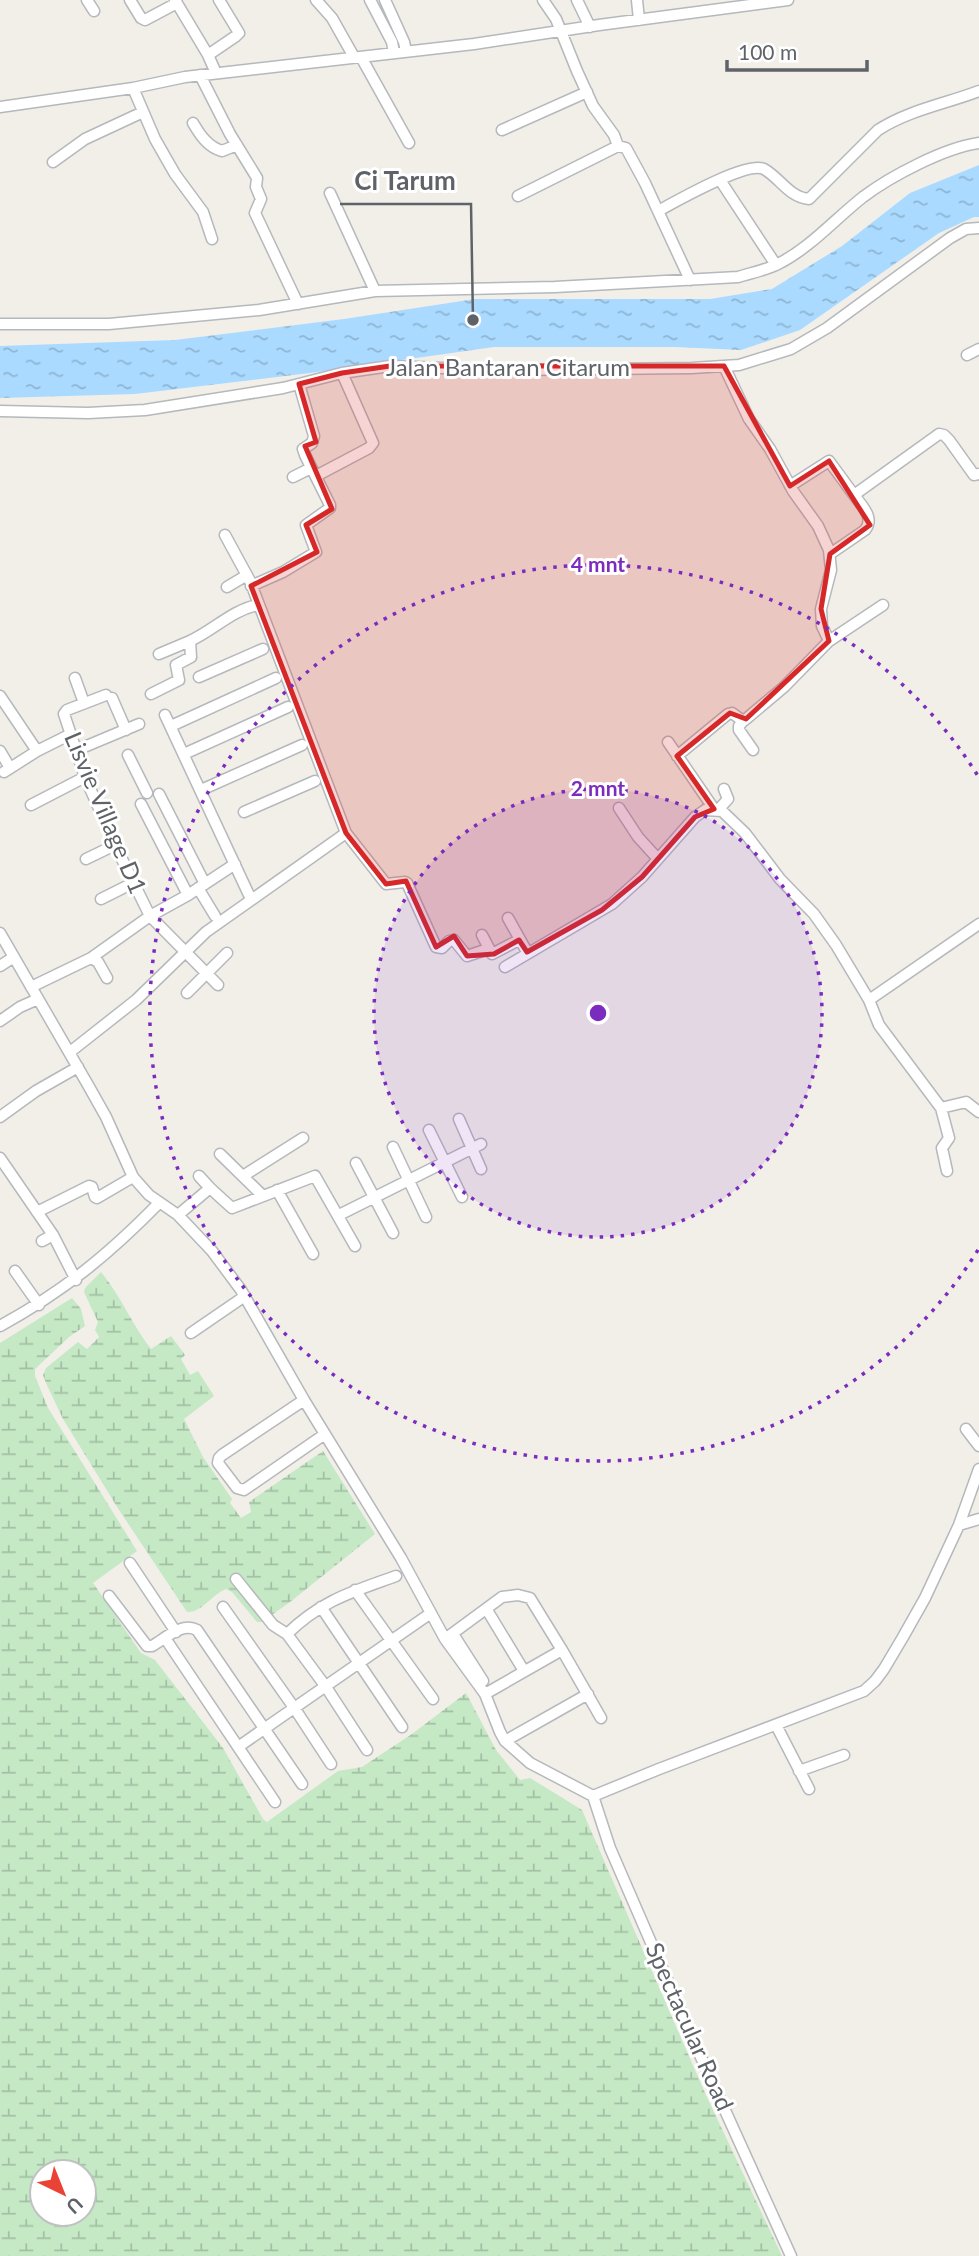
<svg xmlns="http://www.w3.org/2000/svg" width="979" height="2256" font-family="Lato,sans-serif">
<style>
.wetland{fill:url(#wetland-marsh);fill-rule:evenodd}
.water{fill:url(#water-ripples)}
.lines{fill:none;stroke-linecap:round;stroke-linejoin:round}
.minor-casing{stroke:#b5b8bc;stroke-width:13}
.minor{stroke:#fff;stroke-width:10}
.marked{fill:#d62828;fill-opacity:0.2;stroke:#d62828;stroke-width:5;stroke-linejoin:round}
.ring{fill:none;stroke:#7b2cbf;stroke-width:3.5;stroke-dasharray:3.5 7}
.labels{text-anchor:middle;stroke-width:6;stroke-linejoin:round;paint-order:stroke}
.street-label{font-size:24px;fill:#5f6368;stroke:#fff}
.centre{fill:#7b2cbf;stroke:#fff;stroke-width:3.5}
.ring-label{font-size:21px;text-anchor:middle;font-weight:bold;fill:#7b2cbf;stroke:#fff;stroke-width:6;stroke-linejoin:round;paint-order:stroke}
.leader{fill:none;stroke:#5f6368;stroke-width:2.5}
.callout-dot{fill:#5f6368;stroke:#fff;stroke-width:2.5}
.callout-label{font-size:26px;text-anchor:middle;font-weight:bold;fill:#5f6368;stroke:#fff;stroke-width:6;stroke-linejoin:round;paint-order:stroke}
</style>
<defs>
<pattern id="wetland-marsh" width="20" height="14" patternUnits="userSpaceOnUse" patternTransform="scale(1.75)"><rect width="20" height="14" fill="#c5e8c5"/><path d="M1 5h8M5 5V1M11 12h8M15 12V8" fill="none" stroke="#a3c0a4"/></pattern>
<pattern id="water-ripples" width="26" height="14" patternUnits="userSpaceOnUse" patternTransform="scale(1.75)"><rect width="26" height="14" fill="#aadaff"/><path d="M2 4q2-2 4 0t4 0M15 11q2-2 4 0t4 0" fill="none" stroke="#8eb4d2"/></pattern>
</defs>
<rect width="100%" height="100%" fill="#f1efe8"/>
<!-- wetland -->
<path class="wetland" d="M101 1272C121 1296 132 1325 151 1349L171 1336 185 1355 181 1359 190 1375 198 1371 214 1396 184 1419 203 1457 232 1499 230 1503 241 1518 251 1512 249 1502 323 1451 375 1534 290 1602 262 1622H257L232 1592 226 1589C212 1594 202 1613 187 1612L119 1510 63 1419 46 1383 43 1375 46 1368 78 1342 87 1349 99 1337 95 1330 98 1322 84 1292 85 1288Z
M72 1298 81 1309 85 1326 69 1337 35 1369V1376L48 1408 137 1551 93 1583 141 1653 155 1660 223 1748 263 1819 267 1822 338 1771 362 1767 412 1734 466 1693 496 1750 520 1780 530 1778 582 1810 705 2093 782 2256H0V1343ZM42 2172H84V2214H42Z"/>
<!-- water -->
<path class="water" d="M979 165V217H974L939 233 800 330 741 350 675 347H494L310 373 135 394 0 398V346L175 340 344 319 475 299H710L772 289 842 246 910 193Z"/>
<g class="lines">
<defs>
<path id="minor" d="M87 0 94 11
M130 0 141 18 145 20 177 3
M175 0 208 55 216 73
M316 0 332 18 354 57
M370 0 392 42 394 53
M385 0 404 42 406 51
M543 0 556 19 577 71 593 106 614 135 618 146
M577 0 590 27
M637 0 639 20
M208 55 236 36 239 33 219 0
M361 57 409 143
M200 75 230 134 257 178 256 187 261 199 255 213 298 304
M133 88 155 139 175 174 203 212 212 239
M0 107 133 88 185 77 474 44 599 25 788 0
M193 123C200 135 208 147 222 151L237 145
M502 130 587 92
M53 162 85 139 143 112
M720 180 776 265
M330 193 375 291
M518 196 618 146 626 148 645 183 690 280
M658 211C677 201 746 161 764 169 780 178 790 198 809 199L878 130C909 110 945 104 979 91
M0 324H109L259 310 375 291 555 287 738 277C751 273 766 270 778 264 810 248 835 219 863 197 891 176 944 148 979 143
M967 355 979 349
M0 411 88 413 145 410 283 388 342 373 390 366 496 370 692 368 739 365 791 349 827 328 950 238 966 229 979 228
M316 476 369 448 373 443 342 373
M293 477 311 468
M790 486 829 461 854 495 939 434 944 435 949 440 974 475 979 474
M225 535 250 581 346 833 386 884 405 882 407 883 436 947 442 948 449 941 454 940 467 956 488 949
M830 554 865 530C875 518 862 506 854 495
M251 586 283 572 316 552 306 525 330 508V505L305 455 303 449 312 443 314 436 299 384
M227 587 247 575
M829 641 883 605
M159 654 190 641
M199 677 263 649
M75 678 84 703
M151 694 179 680 176 665 191 657 190 641C214 630 232 610 258 605
M106 695 67 710 64 714 85 777 115 845 150 916 218 985
M0 696 37 751
M112 698 126 730
M165 715 249 895
M743 721 739 726V730L753 750
M171 726 276 678
M668 742 714 809
M77 750 139 724
M0 751 10 768
M184 754 288 707
M128 755 147 793
M677 756 728 714 732 713 743 721 746 719 784 687 829 641 822 626 821 609 831 570 829 550 818 526 793 491 770 449 749 419 724 366
M4 772 37 751 71 734
M201 790 302 745
M159 794 205 884
M141 804 188 895
M31 805 85 777
M619 808 638 837 658 859
M718 810 728 799 724 789
M244 812 315 781
M86 859 115 845
M198 888 215 916
M101 899 133 883
M508 918 527 952
M0 933 88 1085 106 1117 133 1177 149 1195 178 1215 212 1251 241 1290 304 1400 401 1558 445 1639 485 1694 500 1732 505 1741 530 1763 593 1796 659 1769 864 1691 875 1681 884 1669 903 1637 925 1598 959 1525 979 1519
M482 935 492 954 519 940
M91 958 98 962 107 978
M0 966 14 957
M505 967 612 904 642 877 695 817 705 810 722 811 745 833 780 879 814 914 836 945 869 1000 879 1025 941 1108 949 1138 942 1148 947 1171
M31 987 91 958 150 916 188 895 235 864
M187 993 227 953
M869 1000 979 924
M0 1021 20 1007 38 999
M70 1052 136 1000 206 932 346 833
M941 1108 966 1102 979 1112
M0 1117 36 1091 78 1067
M459 1119 481 1169
M429 1130 462 1197
M393 1147 426 1217
M220 1154 263 1196
M0 1158 53 1235 76 1280
M356 1163 393 1233
M199 1176 210 1188
M243 1176 303 1138
M277 1190 313 1254
M37 1212 89 1186 92 1187 95 1197 97 1198 133 1177
M178 1215 210 1188 232 1208 315 1176 355 1246
M339 1215 481 1144
M42 1241 53 1235
M15 1271 39 1305
M0 1326C64 1291 108 1255 159 1203
M191 1333 245 1296
M304 1400 222 1455 219 1458 218 1463 237 1488 244 1490 325 1434
M966 1429 979 1446
M959 1525 979 1469
M130 1563 176 1632
M236 1579 273 1625 287 1634 326 1687 367 1750
M355 1590 433 1699
M109 1596 147 1646H152C166 1638 182 1622 197 1630L302 1784
M223 1607 295 1709 331 1764
M321 1607 402 1727
M487 1610 524 1671
M287 1634C322 1600 352 1592 396 1576
M453 1634 483 1681
M165 1638 275 1802
M445 1639 502 1597 518 1595 530 1598 562 1650 485 1694
M562 1650 601 1718
M776 1725 809 1789
M505 1741 588 1694
M238 1747 431 1613
M799 1771 844 1755
M593 1796 610 1848 695 2044 791 2256"/>
</defs>
<!-- minor casing -->
<use href="#minor" class="minor-casing"/>
<!-- minor -->
<use href="#minor" class="minor"/>
</g>
<!-- marked area -->
<path class="marked" d="M390 366H724L790 486 829 461 870 525 830 554 821 609 829 641 746 719 730 713 677 756 714 809 695 817 642 877 602 910 527 952 519 940 494 954 467 956 454 936 436 947 406 881 386 884 346 833 251 586 317 552 306 525 332 509 305 446 316 442 299 384 342 373Z"/>
<!-- distance rings -->
<circle cx="598" cy="1013" r="224" fill="#7b2cbf" fill-opacity=".12"/>
<g class="ring">
<circle cx="598" cy="1013" r="224"/>
<path d="M978 1250A448 448 0 1 1 978 776"/>
</g>
<g class="labels">
<!-- street labels -->
<g class="street-label">
<text x="508" y="376">Jalan Bantaran Citarum</text>
<text transform="translate(105 813) rotate(67)" y="8">Lisvie Village D1</text>
<text transform="translate(689 2027) rotate(66)" y="8">Spectacular Road</text>
</g>
</g>
<circle cx="598" cy="1013" r="10" class="centre"/>
<g class="ring-label">
<text x="598" y="572">4 mnt</text>
<text x="598" y="796">2 mnt</text>
</g>
<!-- callouts -->
<path class="leader" d="M473 320L471 204H340"/>
<circle class="callout-dot" cx="473" cy="320" r="7"/>
<g class="callout-label">
<text x="405" y="190">Ci Tarum</text>
</g>
<!-- north arrow -->
<g transform="translate(63 2193) rotate(137)"><circle r="33" fill="#ffffff" stroke="#bfc1c3" stroke-width="2"/>
<path d="M0-5L12 26L0 18L-12 26Z" fill="#ea4335"/>
<text y="-10" font-size="19" font-weight="bold" text-anchor="middle" fill="#5f6368">U</text>
</g>
<!-- scale -->
<path d="M727 60v10h140v-10" fill="none" stroke="#5f6368" stroke-width="3.5"/>
<text x="738" y="60" font-size="21" fill="#5f6368" stroke="#ffffff" stroke-width="5" paint-order="stroke">100 m</text>
</svg>
